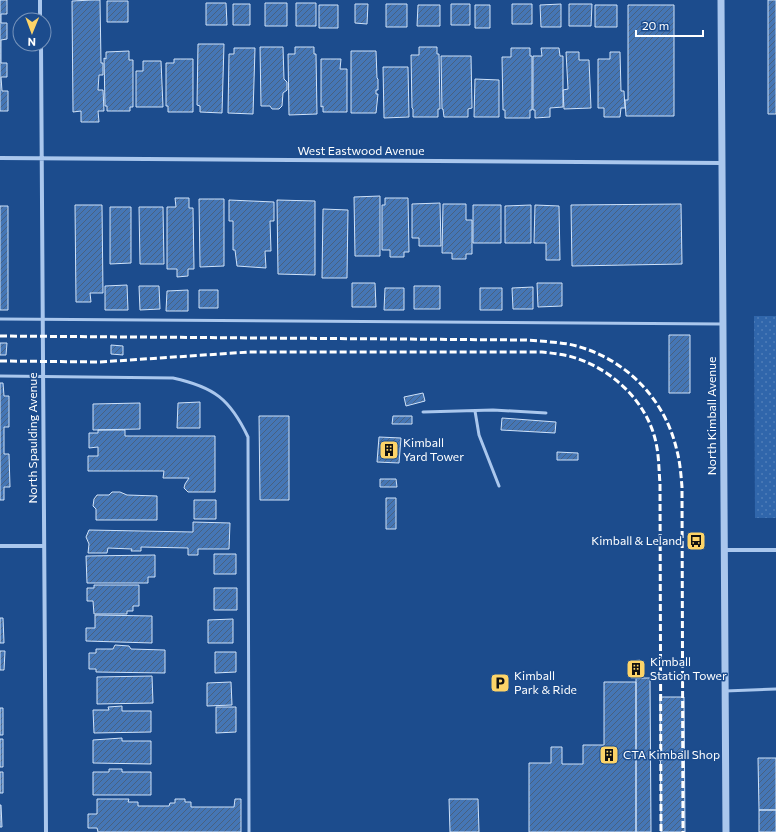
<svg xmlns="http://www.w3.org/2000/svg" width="776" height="832" font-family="Commissioner,sans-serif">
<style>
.grass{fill:url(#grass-dots)}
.building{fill:url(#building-hatch);stroke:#cfe2f9}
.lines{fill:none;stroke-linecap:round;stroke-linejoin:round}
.service{stroke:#aac7ed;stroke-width:3}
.minor{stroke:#aac7ed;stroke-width:4}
.tertiary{stroke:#aac7ed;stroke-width:7}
.rail{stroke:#fff;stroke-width:3;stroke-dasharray:7 3;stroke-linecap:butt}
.labels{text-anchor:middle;stroke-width:3;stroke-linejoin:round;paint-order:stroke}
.street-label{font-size:12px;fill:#fff;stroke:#1c4c8d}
.poi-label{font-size:12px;fill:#fff;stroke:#1c4c8d;text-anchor:start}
</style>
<defs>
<pattern id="grass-dots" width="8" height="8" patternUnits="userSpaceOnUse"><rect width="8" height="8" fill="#3066ab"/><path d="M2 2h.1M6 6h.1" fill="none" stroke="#4f7db8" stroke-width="1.8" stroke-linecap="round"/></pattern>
<pattern id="building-hatch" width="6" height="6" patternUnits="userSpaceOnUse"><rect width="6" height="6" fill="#4576b5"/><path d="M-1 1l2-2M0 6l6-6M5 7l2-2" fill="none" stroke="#486180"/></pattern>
</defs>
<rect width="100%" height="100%" fill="#1c4c8d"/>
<!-- grass -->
<path class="grass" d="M754 316H776V518H755Z"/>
<!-- building -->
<path class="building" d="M0 0H7V14H1V23H7V39L1 40V63H7V77H1L2 91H8V111H0Z
M92 0H100L101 63H103V75H99L98 90H103L104 111H98L99 122H81V111L73 112 72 1Z
M768 0H776V114H768Z
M107 1H128V22H107Z
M206 3H226L227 25H206Z
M265 3H287V26H265Z
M296 3H316V26H296Z
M233 4H250V25H233Z
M355 4H368L367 24 355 23Z
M386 4H407V27H386Z
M451 4H470V25H451Z
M512 4H532V24H512Z
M561 4V27H541L540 5Z
M569 4H592L591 26H569Z
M319 5H338V28H319Z
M418 5H440V26H417Z
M475 5H490V28H475Z
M595 5H617V27H595Z
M628 5H674V116H626L625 100H628Z
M198 44H224L222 113 200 112V106L197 105Z
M260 47H283L284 79 287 82V90L283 93 282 106 279 109H272L270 106H261Z
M295 47H314V54H316L317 114 289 115 288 54H295Z
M419 47H437V54H439L440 109H438V117H413V109L412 108 411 55H419Z
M234 48H255L253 114 228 113 229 54H234Z
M511 48H530V56H532V110H530V118H505V110H503L502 57H511Z
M541 48H559L560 56H563V107L550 108V117L535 118V110H533V56H542Z
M129 51V60H133V107H130V111H107V106H105L104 58 106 59V52Z
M351 51H376L377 78 378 79V90H376V94H378L376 113H351Z
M566 52H579V60H589L591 108 564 109 563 90 568 89Z
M610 52H620L621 91H624L625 108H621L620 117H604V108H598V59H610Z
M441 56H471L472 108 468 109V117H444L443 109H442Z
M174 59H193V112H168V106H166V63H174Z
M321 59H341L340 69H347V112H323V106L321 107Z
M143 61H161L163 107H136V71H143Z
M383 67H408L409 117 384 118Z
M475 79 499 80V117H474Z
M380 196V256H355L354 197Z
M175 198H189V208H193L194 269H188V276L177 277V269H167V207H176Z
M385 198H408L409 252H404V257H390V250H382V205H385Z
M199 199H224V266L200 267Z
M229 200 274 202V221H270L271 251H265L266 268 237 266 235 250H233V221H229Z
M277 200 315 201V275L278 274Z
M440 203 441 246H419V238H412V204Z
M443 204H466V220H472V254H466V259H452V253H442Z
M681 204 682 264 572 266 571 205Z
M75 205H102L103 293H90L91 302H76Z
M473 205H501V243H473Z
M531 205V243H505V206Z
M535 205 559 206 560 260H546V243H534Z
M0 206H8V310H0Z
M110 207H131V263L110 264Z
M139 207H163L164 264H140Z
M323 209 348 210 347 278H322Z
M352 283H375L376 307H352Z
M537 283H562V306L538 307Z
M127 285 128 310H105V286Z
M139 286H159L160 309 140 310Z
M414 286H440V309H414Z
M533 287V309H513L512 288Z
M385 288H404V310H384Z
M480 288H502V310H480Z
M188 290V311H166L167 291Z
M199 290H218V308H199Z
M669 335H690V393H669Z
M0 343H7L6 355H0Z
M111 345 123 346V355L111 354Z
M0 383H3L4 396H9V427H4V454H9L10 487H4V500H0Z
M423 393 425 401 406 406 404 397Z
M200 402V428H177L178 403Z
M140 403V429L93 430V404Z
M259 416H289V500H260Z
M393 416H412V424H392Z
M502 418 556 422 555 433 501 430Z
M98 430H125V436H215V492H188L184 488 185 484 189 478H163L164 471H88V456H98V447L89 448V433H98Z
M379 437 401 438 399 463 377 462Z
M557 452 578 453V460H557Z
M380 479H396L397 487H380Z
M112 492H120L127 495 157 496V520H96V509L93 506 94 499 97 495H109Z
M386 498H396V529H386Z
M194 500H216V519H194Z
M193 522 230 523 229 549H198V555H188V548L141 547V551H131L132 549 108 548 107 553H88L89 544 86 537 89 530 193 532Z
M214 554H236V574H214Z
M155 555V577H148V583H87L86 556Z
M94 585H139V606H133V611H127V614H94L93 601H87V588H94Z
M214 588H237V610H214Z
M95 615 152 616V643L86 641V628H95Z
M0 618H3L4 643H0Z
M233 619V643H208V620Z
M115 645 129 646 131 649 165 650V673L96 672V669H89V653H96V649H113Z
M0 651H5L4 670H0Z
M215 652H236V672L215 673Z
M640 660V678H631V661Z
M152 676 153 703 97 704V677Z
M636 678H650L651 832H636Z
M231 682 232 705 207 706V683Z
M604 682H636V832H529V763H551V747H562V764H583V745H604Z
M660 697H684L685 832H661Z
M122 706V711H151V732L94 733 93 710H109L108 707Z
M216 707H236V732L216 733Z
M0 708H3V735H0Z
M122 738V741H151V764L93 763V740Z
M0 739H3V767H0Z
M758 758H776V810H759Z
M109 769H122V772H151V795H93V772H109Z
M0 772H3V793H0Z
M97 799H129L128 802H138V806H169L170 803H175V799H185V802H191V807H234L235 799H241V832H98L97 828H88V814H97Z
M449 799H478L479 832H450Z
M0 805H1L2 827H0Z
M759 810H776V832H759Z"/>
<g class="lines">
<!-- service -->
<path class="service" d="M0 319 722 324
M0 376 173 378C214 387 230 399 248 437L249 832
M475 411 479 435 499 486
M423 412 493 410 546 413
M725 691 776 689"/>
<!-- minor -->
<path class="minor" d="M40 0V20
M41 44 46 832
M0 158 722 163
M0 546H44
M724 550H776"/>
<!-- tertiary -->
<path class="tertiary" d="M721 0 726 832"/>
<!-- rail -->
<path class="rail" d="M0 336 526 340C540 341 554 342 568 344 622 355 665 397 677 451 680 462 681 475 682 487L683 832
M0 361 100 362 249 352H542C551 353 560 354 569 356 611 367 650 403 657 448 659 460 659 472 660 484L661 832"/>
</g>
<!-- icons -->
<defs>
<symbol id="building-square" viewBox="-11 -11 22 22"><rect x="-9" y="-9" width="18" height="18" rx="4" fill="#fdd468" stroke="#1c4c8d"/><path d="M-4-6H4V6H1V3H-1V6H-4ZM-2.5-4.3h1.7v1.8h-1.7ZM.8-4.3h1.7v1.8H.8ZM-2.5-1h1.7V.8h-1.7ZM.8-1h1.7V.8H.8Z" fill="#111"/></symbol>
<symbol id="bus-square" viewBox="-11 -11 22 22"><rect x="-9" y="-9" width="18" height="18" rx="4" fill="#fdd468" stroke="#1c4c8d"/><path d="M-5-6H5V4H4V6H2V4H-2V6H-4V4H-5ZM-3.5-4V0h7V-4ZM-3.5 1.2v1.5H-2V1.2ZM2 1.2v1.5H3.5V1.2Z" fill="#111"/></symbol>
<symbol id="parking-square" viewBox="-11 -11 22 22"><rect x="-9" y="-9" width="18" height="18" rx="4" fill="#fdd468" stroke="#1c4c8d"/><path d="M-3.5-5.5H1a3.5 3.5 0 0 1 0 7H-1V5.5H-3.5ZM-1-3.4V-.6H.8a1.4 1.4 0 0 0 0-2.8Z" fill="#111"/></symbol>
</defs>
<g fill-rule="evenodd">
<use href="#building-square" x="378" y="439" width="22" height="22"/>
<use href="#bus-square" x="685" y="530" width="22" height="22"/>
<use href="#building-square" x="625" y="658" width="22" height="22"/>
<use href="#parking-square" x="489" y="672" width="22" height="22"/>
<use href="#building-square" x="598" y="744" width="22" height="22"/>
</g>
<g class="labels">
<!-- street labels -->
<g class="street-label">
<text x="361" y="155">West Eastwood Avenue</text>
<text transform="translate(712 416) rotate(-90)" y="4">North Kimball Avenue</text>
<text transform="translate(33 438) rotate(-90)" y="4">North Spaulding Avenue</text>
</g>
<!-- poi labels -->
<g class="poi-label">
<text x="403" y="447">Kimball<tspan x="403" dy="14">Yard Tower</tspan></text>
<text x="682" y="545" text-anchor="end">Kimball &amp; Leland</text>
<text x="650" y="666">Kimball<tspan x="650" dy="14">Station Tower</tspan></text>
<text x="514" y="680">Kimball<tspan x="514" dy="14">Park &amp; Ride</tspan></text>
<text x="623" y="759">CTA Kimball Shop</text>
</g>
</g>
<!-- north arrow -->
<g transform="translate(32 32) rotate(181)"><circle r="19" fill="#1c4c8d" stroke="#7794bb"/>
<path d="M0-3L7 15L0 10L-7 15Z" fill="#fdd468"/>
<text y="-6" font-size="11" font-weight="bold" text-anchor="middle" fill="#ffffff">N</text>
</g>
<!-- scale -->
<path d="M636 30v6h67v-6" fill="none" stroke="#ffffff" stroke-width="2"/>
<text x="642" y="30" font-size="12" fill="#ffffff" stroke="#1c4c8d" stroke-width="3" paint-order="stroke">20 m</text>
</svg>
